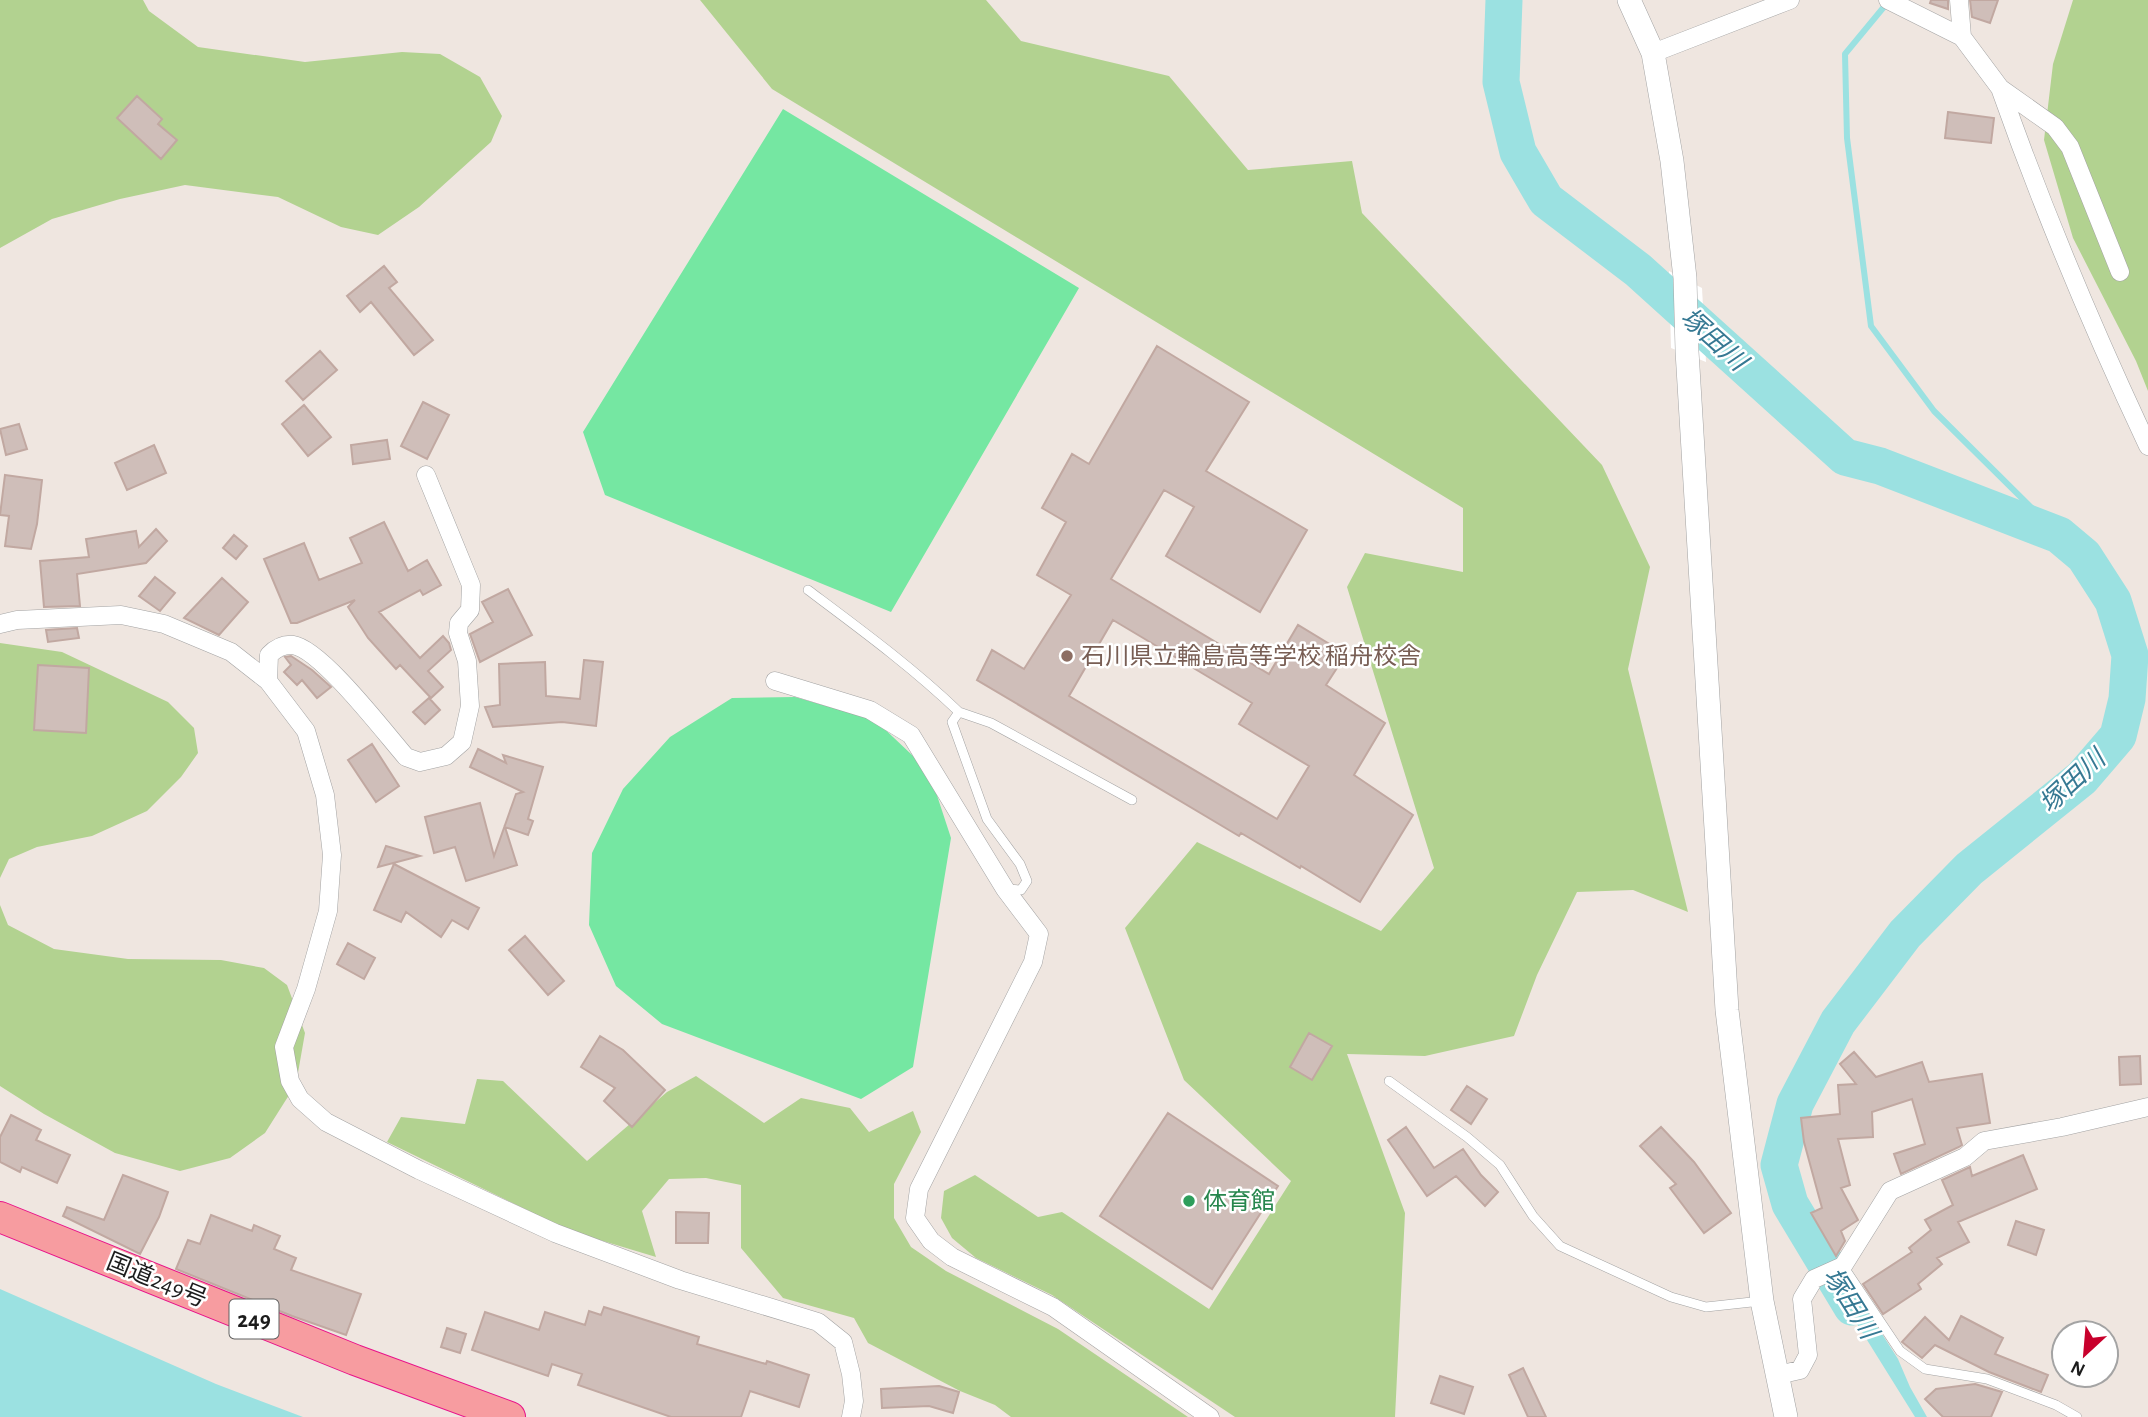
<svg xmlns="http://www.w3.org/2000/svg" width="2148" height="1417" font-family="'Alegreya Sans','Noto Sans JP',sans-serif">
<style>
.forest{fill:#b2d290}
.pitch{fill:#75e7a2}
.water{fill:#9be1e1}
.pier{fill:#fff}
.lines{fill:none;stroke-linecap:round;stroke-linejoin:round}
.stream{stroke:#9be1e1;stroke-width:6}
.river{stroke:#9be1e1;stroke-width:37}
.building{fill:#cfbeb9;stroke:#c1a8a1;stroke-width:2;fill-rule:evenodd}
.service-casing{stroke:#a3a3a3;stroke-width:10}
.minor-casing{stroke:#a3a3a3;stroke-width:19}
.tertiary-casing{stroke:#a3a3a3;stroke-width:24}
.trunk-casing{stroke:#e8128a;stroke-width:32}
.service{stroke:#fff;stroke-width:9}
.minor{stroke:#fff;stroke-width:18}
.tertiary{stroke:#fff;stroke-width:23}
.trunk{stroke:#f79ca0;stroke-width:30}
.education-dot{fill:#8d6e63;stroke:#fff;stroke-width:2.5}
.leisure-dot{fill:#2e9e5b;stroke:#fff;stroke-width:2.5}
.labels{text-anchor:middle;stroke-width:5;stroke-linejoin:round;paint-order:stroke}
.shield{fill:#fff;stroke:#606060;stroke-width:2}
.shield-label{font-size:23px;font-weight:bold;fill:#1c1c1c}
.education-label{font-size:24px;fill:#785e54;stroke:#fff;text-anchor:start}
.leisure-label{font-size:24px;fill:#27864d;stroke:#fff;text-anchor:start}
.street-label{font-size:24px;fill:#1c1c1c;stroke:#fff}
.water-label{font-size:26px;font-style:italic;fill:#367993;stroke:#fff}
</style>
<rect width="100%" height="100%" fill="#efe6e0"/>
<!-- forest -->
<path class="forest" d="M0 0H143L149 11 198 47 305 62 402 52 440 54 480 77 502 116 491 142 419 207 378 235 341 227 278 197 185 185 120 199 52 219 0 248Z
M700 0H986L1021 41 1169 76 1248 170 1352 161 1362 213 1602 465 1650 567 1628 669 1688 912 1633 890 1577 892 1537 975 1514 1036 1425 1056 1347 1054 1405 1213 1395 1417H1235L1052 1295 976 1258 952 1238 941 1218 944 1191 975 1175 1038 1217 1062 1212 1209 1309 1291 1181 1184 1080 1125 928 1197 842 1381 931 1434 868 1347 587 1365 553 1463 572V508L772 89Z
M2073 0H2148V391L2136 361 2073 238 2044 140 2053 64Z
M0 643 62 652 168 702 194 728 198 753 181 777 147 811 92 836 37 847 9 859 0 878Z
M0 905 8 925 54 949 128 959 221 960 264 968 287 985 305 1033 296 1084 265 1133 230 1158 180 1171 115 1153 44 1114 0 1086Z
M696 1076 764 1123 801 1098 850 1108 869 1132 913 1111 921 1132 894 1184V1218L911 1247 946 1271 1058 1329 1188 1417H1011L995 1405 960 1391 868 1343 854 1318 783 1298 741 1248V1185L706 1178 669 1179 642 1211 656 1257 570 1231 387 1142 401 1117 465 1124 477 1079 503 1081 587 1161 667 1092Z"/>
<!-- pitch -->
<path class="pitch" d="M783 109 1079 288 891 612 605 495 583 432Z
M795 697 875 720 929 771 951 838 913 1067 861 1099 662 1024 616 986 589 925 592 853 623 789 670 737 732 698Z"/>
<!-- water -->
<path class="water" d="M1838 1274 1847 1279 1898 1359 1910 1387 1927 1417H1915L1829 1279Z
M0 1289 216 1384 303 1417H0Z"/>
<!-- pier -->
<path class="pier" d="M1669 271 1702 288 1706 362 1671 348Z"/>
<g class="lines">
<!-- stream -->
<path class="stream" d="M1888 2 1845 54 1847 138 1871 326 1934 411 2059 535"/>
<!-- river -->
<path class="river" d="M1504 0 1501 82 1518 152 1546 200 1638 270 1845 457 1880 466 2059 535 2084 556 2113 601 2130 655 2127 699 2118 736 2082 778 1969 869 1905 934 1838 1022 1795 1104 1779 1165 1790 1204 1852 1307"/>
</g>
<!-- building -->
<path class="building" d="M1931 0H1948V9L1930 3Z
M1970 0H1998L1990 23 1972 17Z
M137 96 162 119 158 124 177 140 161 159 117 118Z
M1948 112 1994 118 1991 143 1945 138Z
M384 266 397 282 389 288 433 340 414 355 371 302 360 312 347 296Z
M1157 346 1249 402 1206 471 1307 530 1260 612 1166 556 1194 507 1164 490 1111 579 1269 674 1298 625 1346 654 1326 685 1385 723 1354 775 1413 815 1360 902 1301 866 1300 868 1241 833 1239 836 977 680 992 650 1024 669 1071 595 1037 575 1066 522 1042 508 1072 454 1089 464ZM1113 620 1252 703 1239 724 1309 766 1277 819 1069 696Z
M320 351 337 370 303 400 286 381Z
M423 402 449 415 427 459 401 446Z
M304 405 331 437 308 456 282 424Z
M19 424 27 449 6 455 0 429Z
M387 440 390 459 353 464 351 445Z
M154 445 166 473 127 490 115 463Z
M5 475 42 480 37 524 31 549 5 546 9 516 0 515Z
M384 522 408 571 427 560 441 585 423 595 420 590 379 612 420 658 443 636 449 643 451 650 428 671 443 687 431 698 400 665 396 669 368 638 348 607 355 600 297 623H291L264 559 304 543 319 580 362 563 350 538Z
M156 529 167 541 146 563 77 574 80 606 44 607 40 561 89 557 86 539 136 531 139 547Z
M234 535 247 546 236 559 223 548Z
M155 577 175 593 160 611 139 596Z
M222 578 248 602 219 635 184 618Z
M508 589 532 635 480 662 470 634 493 622 482 602Z
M77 628 79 638 48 642 46 630Z
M291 656 312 670 331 687 317 698 302 680 297 685 284 672 291 665 285 657Z
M584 660 603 662 596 726 562 722 493 727 485 707 500 705 499 664 545 662 546 696 580 699Z
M38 665 89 668 86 733 34 730Z
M429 698 440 710 425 724 413 712Z
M372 744 399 786 376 802 348 760Z
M478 749 506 763 503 755 543 767 528 819 533 821 528 835 505 827 517 865 466 881 455 847 434 853 425 817 480 803 494 856 516 794 523 792 470 767Z
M386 846 420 856 378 867Z
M394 864 479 908 468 929 452 920 441 937 406 912 401 922 374 910Z
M525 936 564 981 548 995 509 950Z
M348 943 375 958 364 979 337 964Z
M1309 1033 1332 1046 1312 1080 1290 1067Z
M600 1036 623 1050 665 1090 632 1127 604 1101 615 1088 581 1067Z
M1854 1052 1876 1077 1922 1062 1929 1082 1982 1074 1990 1123 1957 1128 1962 1145 1959 1147 1901 1174 1894 1154 1925 1144 1912 1099 1872 1112 1873 1137 1838 1139 1850 1185 1841 1188 1858 1220 1841 1231 1845 1241 1836 1256 1811 1213 1822 1208 1804 1142 1801 1118 1840 1114 1838 1085 1856 1084 1840 1064Z
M2140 1056 2141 1084 2120 1085 2119 1057Z
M1467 1086 1487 1099 1471 1124 1451 1110Z
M1168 1113 1278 1186 1212 1289 1100 1216Z
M11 1115 41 1130 36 1140 70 1155 57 1183 22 1167 20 1172 0 1162V1137Z
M1406 1127 1434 1168 1463 1149 1481 1175 1498 1192 1485 1206 1456 1176 1427 1196 1388 1140Z
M1661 1127 1694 1162 1731 1213 1704 1233 1670 1188 1676 1184 1640 1146Z
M2023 1155 2037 1189 1958 1222 1969 1242 1937 1258 1942 1264 1918 1284 1921 1289 1883 1314 1863 1284 1912 1252 1909 1248 1931 1230 1925 1220 1953 1205 1942 1180 1970 1167 1972 1176Z
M123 1175 168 1192 159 1217 140 1254 63 1216 67 1207 104 1220Z
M676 1212 709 1213 708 1243H676Z
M211 1215 252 1231 254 1225 280 1236 274 1249 296 1258 291 1270 361 1294 346 1335 292 1316 176 1269 188 1240 200 1244Z
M2016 1221 2044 1230 2036 1255 2008 1245Z
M604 1307 699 1337 697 1344 766 1364 767 1361 809 1375 799 1407 750 1391 741 1417H671L578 1385 582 1374 552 1364 548 1376 472 1350 485 1312 539 1330 545 1312 585 1325 589 1311 601 1315Z
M1961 1316 2003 1338 1995 1354 2048 1375 2041 1392 1989 1372 1935 1345 1922 1358 1902 1342 1925 1317 1949 1340Z
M447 1328 466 1334 460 1353 441 1347Z
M1523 1368 1546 1417H1528L1509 1375Z
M1440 1376 1473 1387 1464 1414 1431 1403Z
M1975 1384 2002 1392 1991 1417H1943L1925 1399 1936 1389Z
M939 1386 959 1392 953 1413 929 1406 882 1408 881 1389Z"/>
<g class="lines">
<defs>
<path id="service" d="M808 590C860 629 912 667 959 712
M1007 889 1021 890 1027 881 1020 864 987 819 952 722 959 712 991 723 1132 800
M1389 1081 1467 1137 1500 1165 1533 1216 1560 1246 1671 1297 1706 1307 1761 1301
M1843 1266 1900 1351 1925 1369 1987 1379 2056 1405 2077 1417"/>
<path id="minor" d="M1888 0 1962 37 2000 88 2055 127 2070 147 2120 272
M1959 0 1962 37
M1653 53 1790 0
M2000 88C2043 210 2093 329 2148 446
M0 624 17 620 121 615 164 624 231 652 268 681 306 731 325 795 332 855 328 911 306 989 284 1047 290 1081 300 1099 326 1122 419 1170 555 1233 680 1280 818 1322 843 1342 851 1374 854 1401 851 1417
M268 681 269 655C276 648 283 644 293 645 321 649 385 733 406 757L420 762 446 756 462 742 470 706 467 661 458 633 459 623 470 610 471 585 426 475
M775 681 870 710 911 735 1005 889 1039 934 1033 962 919 1189 915 1218 931 1241 952 1257 1053 1307 1210 1417
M1778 1375 1800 1370 1808 1355 1802 1299 1814 1279 1843 1266 1890 1191 1965 1157 1984 1141 2062 1127 2148 1107"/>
<path id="tertiary" d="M1629 0 1653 53 1672 161 1685 278 1687 351 1727 1010 1762 1301 1786 1417"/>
<path id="trunk" d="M0 1217 355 1360 510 1417"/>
</defs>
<!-- service casing -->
<use href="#service" class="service-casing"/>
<!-- minor casing -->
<use href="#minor" class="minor-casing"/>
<!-- tertiary casing -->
<use href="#tertiary" class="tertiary-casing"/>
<!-- trunk casing -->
<use href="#trunk" class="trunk-casing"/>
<!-- service -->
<use href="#service" class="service"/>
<!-- minor -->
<use href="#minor" class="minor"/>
<!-- tertiary -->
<use href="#tertiary" class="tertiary"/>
<!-- trunk -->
<use href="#trunk" class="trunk"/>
</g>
<!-- markers -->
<circle class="education-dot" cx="1067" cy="656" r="7"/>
<circle class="leisure-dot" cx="1189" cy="1201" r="7"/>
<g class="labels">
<!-- shield labels -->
<rect class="shield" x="229.5" y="1299.5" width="49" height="39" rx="5"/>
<g class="shield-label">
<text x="254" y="1327">249</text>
</g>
<!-- education labels -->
<g class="education-label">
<text x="1081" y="664">石川県立輪島高等学校 稲舟校舎</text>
</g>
<!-- leisure labels -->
<g class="leisure-label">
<text x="1203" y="1209">体育館</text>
</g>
<!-- street labels -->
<g class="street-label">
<text transform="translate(157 1280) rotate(22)" y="8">国道249号</text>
</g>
<!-- water labels -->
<g class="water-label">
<text transform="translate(1714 339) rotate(42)" y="9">塚田川</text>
<text transform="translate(2072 781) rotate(-43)" y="9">塚田川</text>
<text transform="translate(1851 1303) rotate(58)" y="9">塚田川</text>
</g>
</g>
<!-- north arrow -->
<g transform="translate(2085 1354) rotate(206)"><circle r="33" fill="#ffffff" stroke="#a4a4a4" stroke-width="2"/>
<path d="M0-5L12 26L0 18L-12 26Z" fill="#c8002c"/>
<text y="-10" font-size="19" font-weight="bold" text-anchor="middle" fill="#1c1c1c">N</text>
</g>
</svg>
